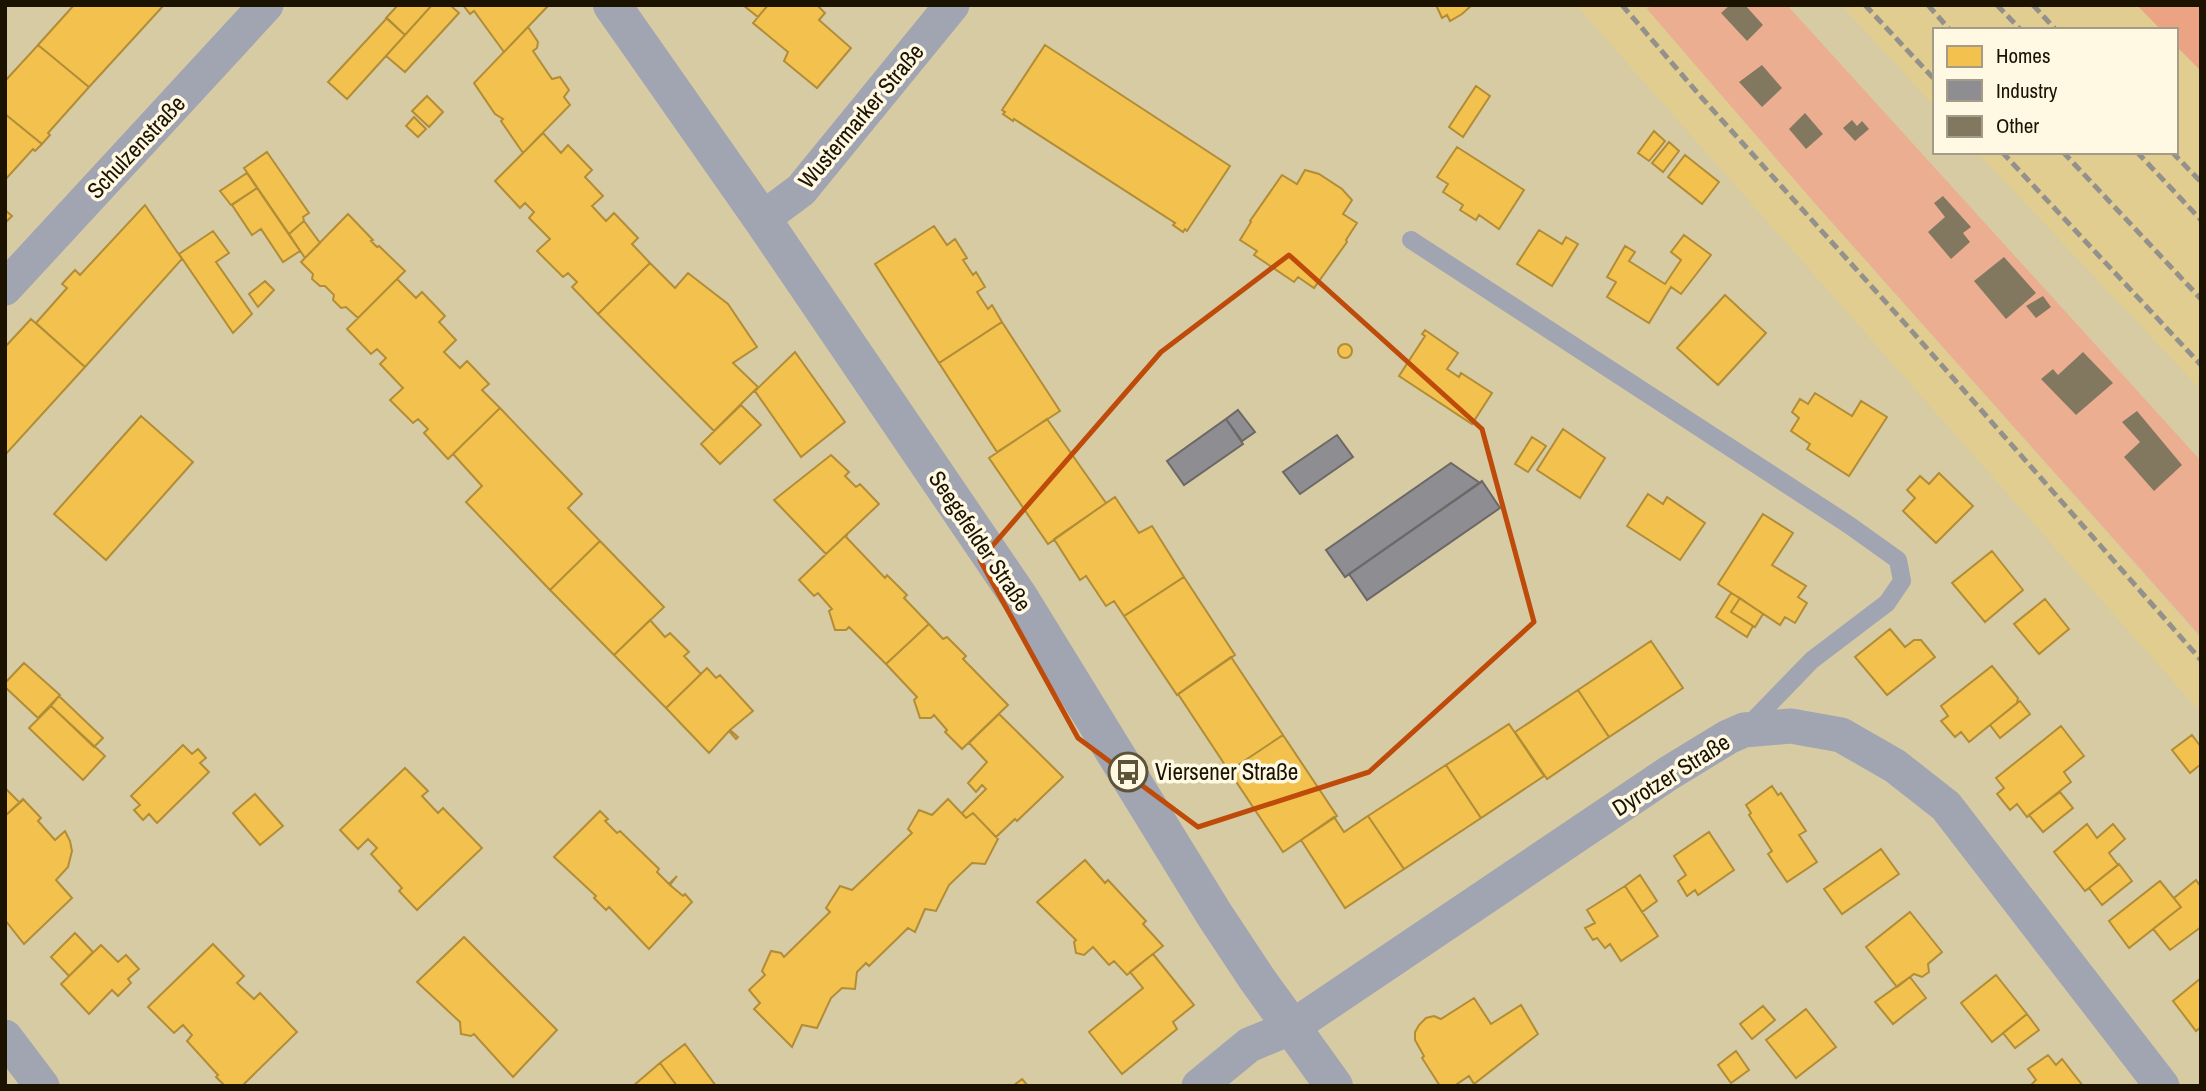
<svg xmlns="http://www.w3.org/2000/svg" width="2206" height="1091" font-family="'Archivo Narrow',sans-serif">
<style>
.built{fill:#e0cd8f}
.green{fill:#ecae91}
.forest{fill:#eca383}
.homes{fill:#f2c14e;stroke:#b28d37;stroke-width:2}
.industry{fill:#8d8d92;stroke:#6b6866;stroke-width:2}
.building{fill:#827860}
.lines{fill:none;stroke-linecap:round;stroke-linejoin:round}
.service{stroke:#a1a4b1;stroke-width:18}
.minor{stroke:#a1a4b1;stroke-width:35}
.tertiary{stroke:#a1a4b1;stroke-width:38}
.rail{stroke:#94918d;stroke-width:5;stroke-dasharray:10 5;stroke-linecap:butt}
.marked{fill:none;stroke:#bf4b0a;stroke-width:5;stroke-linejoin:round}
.labels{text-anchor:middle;stroke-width:7;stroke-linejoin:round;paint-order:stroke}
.street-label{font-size:23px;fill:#1b1300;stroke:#fff8e3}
.poi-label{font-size:23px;fill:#1b1300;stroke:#fff8e3;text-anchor:start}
</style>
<rect width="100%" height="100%" fill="#d7cba4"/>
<!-- built -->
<path class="built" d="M1576 5H1644L1812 200 2201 639V713Z
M1841 5H2137L2161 30H1935V107Z
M2176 46 2201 71V390L1977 152H2176Z"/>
<!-- green -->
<path class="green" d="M1652 5H1787L2201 461V637L1812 200 1647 9Z"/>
<!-- forest -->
<path class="forest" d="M2137 5H2201V71L2176 46V30H2161Z"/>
<!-- homes -->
<path class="homes" d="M74 5H164L89 87 38 45Z
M398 5H432L405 35 386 18Z
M432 5H450L459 13 405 72 386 56Z
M463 5H548V6L504 52 474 11 470 14Z
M743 5H768L758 17Z
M768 5H817L825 13 819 20 851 48 817 88 784 61 788 52 753 23Z
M1436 5H1472L1462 14 1450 21 1447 15 1442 18Z
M387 18 405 35 347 99 328 82Z
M528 27 538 42 537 48 533 51 552 79 560 77 569 90 564 97 570 105 523 153 501 121 503 119 495 114 474 83Z
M38 45 89 87 48 133 50 135 42 144 5 114V81Z
M1045 45 1230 166 1187 231 1185 229 1183 232 1173 225 1175 223 1014 119 1013 121 1003 114 1005 112 1002 110Z
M1476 86 1490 96 1463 137 1449 127Z
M427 96 443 112 429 127 412 111Z
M5 114 42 144 35 151 33 149 5 180Z
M414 117 426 129 418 137 406 126Z
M1654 131 1665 141 1649 161 1638 153Z
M543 133 561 153 568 145 592 170 585 177 603 196 592 206 606 221 614 213 638 238 632 244 650 263 598 314 572 287 577 282 568 273 563 277 537 251 550 239 529 218 534 212 525 203 520 208 495 181Z
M1669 142 1679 151 1663 172 1652 163Z
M1457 147 1524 190 1499 229 1479 215 1476 220 1460 210 1463 205 1443 192 1448 184 1437 177Z
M267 152 309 213 303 217 304 221 289 234 244 168Z
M1685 155 1719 182 1702 204 1668 177Z
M1305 170 1319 174 1342 189 1352 200 1343 214 1357 223 1346 240 1347 242 1314 288 1298 277 1294 282 1254 255 1257 251 1240 240 1251 222 1250 221 1282 175 1297 184Z
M247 173 257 188 231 205 220 191Z
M257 188 300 251 283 262 261 229 252 235 232 205Z
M145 205 182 259 85 367 36 323 67 288 62 284 75 270 80 275Z
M5 210 12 216 5 223Z
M348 214 373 240 371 241 377 247 379 246 405 271 358 318 346 307 341 308 333 300 334 295 325 286H320L312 279 313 274 301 262Z
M304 221 320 243 305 258 289 234Z
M934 226 947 245 955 239 967 258 963 260 973 275 976 272 985 287 977 292 988 309 992 305 1002 322 939 363 875 264Z
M1539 230 1562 244 1566 237 1578 244 1552 286 1517 264Z
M213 231 229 253 216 262 252 314 233 333 179 254Z
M1684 235 1711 255 1681 294 1671 287 1649 323 1607 297 1616 282 1607 277 1625 246 1635 252 1629 261 1665 284 1681 260 1671 252Z
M650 263 675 288 688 273 728 304 757 347 733 363 758 387 714 431 598 314Z
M397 279 416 298 422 292 445 316 439 322 456 340 444 352 460 368 467 361 489 384 482 390 500 408 448 459 424 433 428 429 418 419 413 423 390 400 403 388 380 364 386 358 377 349 371 354 347 329Z
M265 281 274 290 258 307 249 294Z
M1725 295 1766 333 1718 385 1677 348Z
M31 319 85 367 5 455V347Z
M1002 322 1060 411 997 452 939 363Z
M1425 330 1458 353 1447 369 1459 377 1461 373 1492 393 1472 424 1399 376 1425 336 1422 334Z
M1338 351a7 7 0 1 1 14 0a7 7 0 1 1-14 0Z
M795 352 845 422 801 457 755 391Z
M1815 393 1852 416 1861 401 1887 417 1849 476 1807 449 1810 444 1791 431 1799 418 1792 412 1800 399 1808 404Z
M741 405 761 425 720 464 701 444Z
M500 408 582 494 568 508 600 541 550 590 466 502 482 486 453 454Z
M141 416 193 462 106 560 54 514Z
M1047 419 1106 503 1048 544 989 458Z
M1563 429 1605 458 1580 498 1537 470Z
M1532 437 1546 446 1528 472 1515 464Z
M831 455 849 472 845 476 856 487 860 484 879 504 826 554 774 500Z
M1939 473 1973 506 1936 543 1903 511 1915 498 1907 490 1920 476 1929 484Z
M1648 494 1663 504 1667 497 1705 523 1680 560 1627 526Z
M1115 497 1139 533 1152 526 1184 577 1124 616 1114 601 1106 606 1086 576 1080 580 1054 539Z
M1763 514 1793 533 1772 565 1806 586 1798 597 1807 603 1795 623 1785 617 1780 625 1718 584Z
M848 533 846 537 885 578 887 575 907 595 904 598 929 624 886 664 849 627 846 630H835L829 611 832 609 818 593 814 596 799 580Z
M600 541 664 607 614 655 550 590Z
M1992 551 2023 590 1985 622 1952 583Z
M1184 577 1235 655 1177 695 1124 616Z
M1731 593 1740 598 1731 612 1753 626 1747 637 1716 617Z
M1740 598 1763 614 1755 627 1731 612Z
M2045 599 2069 629 2039 654 2014 624Z
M650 620 665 637 670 633 689 652 684 656 701 674 666 708 614 655Z
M929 624 943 639 947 637 966 656 963 659 1008 705 962 749 945 732 947 730 934 715 931 718H920L914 700 917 697 886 664Z
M1890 629 1905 647 1914 640H1921L1935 657 1887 695 1855 657Z
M1651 641 1683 688 1609 737 1578 690Z
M1231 657 1283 735 1229 771 1178 694Z
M24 663 60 695 38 718 5 687V683Z
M1992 666 2018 698 2017 703 1969 742 1961 732 1955 737 1941 721 1948 716 1941 706Z
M707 668 716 678 720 675 753 711 730 730 738 737 736 739 729 731 709 753 666 708Z
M1578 690 1609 737 1547 779 1515 732Z
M59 696 103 738 94 747 51 706Z
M2020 701 2030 714 2000 738 1990 725Z
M51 706 105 756 83 780 29 728Z
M999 714 1063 777 1017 821 1015 819 996 837 973 813 966 818 962 813 986 789 982 785 976 792 968 783 987 762 969 743Z
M1509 724 1544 776 1481 818 1446 765Z
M2061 726 2084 756 2064 772 2071 782 2027 817 2017 804 2010 810 1997 794 2004 788 1996 778Z
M1283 735 1337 816 1283 852 1229 771Z
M2192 735 2201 747V764L2190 773 2172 750Z
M183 745 192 754 198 749 206 758 200 763 209 772 157 823 149 814 143 820 134 810 140 805 131 796Z
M1446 765 1481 818 1404 869 1368 816Z
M405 768 428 791 422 796 438 813 443 808 482 848 417 910 399 891 402 888 371 854 377 848 368 839 358 849 340 830Z
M1772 786 1778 795 1781 793 1806 831 1799 835 1817 862 1787 882 1768 854 1772 851 1749 815 1751 813 1746 805Z
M5 788 19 802 24 799 5 816Z
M2060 792 2073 808 2043 832 2029 815Z
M255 794 283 826 260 845 233 813Z
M23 799 41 818 38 821 55 840 65 831 70 841 72 851 68 867 56 880 72 898 24 944 5 920V816Z
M948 799 966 818 973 813 998 839 985 864 972 863 949 885 936 911 925 909 915 932 908 928 869 966 866 963 857 972 855 989 842 988 831 998 817 1028 802 1025 792 1047 754 1009 760 1003 749 990 765 975 762 971 771 951 781 953 784 957 830 912 826 908 840 886 852 890 912 833 908 829 919 810 932 815Z
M600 811 608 819 605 821 617 833 620 831 659 869 657 872 669 884 677 876 670 885 683 896 685 894 692 902 649 949 609 907 606 910 594 898 596 896 554 857Z
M1368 816 1404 869 1345 908 1301 840 1334 817 1344 832Z
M2087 824 2097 838 2113 824 2125 839 2109 853 2118 865 2085 891 2054 852Z
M1709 832 1734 870 1698 895 1695 890 1687 896 1678 881 1686 875 1674 856Z
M1881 849 1899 874 1842 914 1824 889Z
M1085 860 1105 883 1108 880 1146 921 1143 924 1163 946 1127 975 1114 961 1109 965 1093 947 1084 955 1076 953 1074 942 1076 940 1037 902Z
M2119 864 2132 881 2102 905 2089 888Z
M1640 875 1657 901 1642 912 1625 886Z
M2196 880 2201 887V927L2170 950 2153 929 2181 907 2174 898Z
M2160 881 2181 907 2129 948 2109 921Z
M1625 886 1658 936 1621 961 1610 944 1605 948 1597 938 1593 940 1585 928 1595 923 1587 910Z
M1910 912 1942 952 1928 964 1929 972 1922 977 1914 974 1897 987 1866 947Z
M75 933 93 952 69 976 51 957Z
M464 937 557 1030 513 1077 474 1034 471 1036 461 1034 460 1022 417 982Z
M213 944 244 976 237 983 254 999 260 993 297 1032 242 1086H225L216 1077 218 1075 187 1041 192 1035 183 1025 174 1033 148 1007Z
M101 945 118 962 126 955 139 969 128 979 131 983 118 996 112 990 89 1014 61 984Z
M1153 954 1194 1005 1173 1022 1177 1029 1122 1074 1089 1032 1143 988 1130 972Z
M1996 975 2027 1014 1992 1042 1961 1003Z
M1910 977 1926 998 1893 1024 1875 1002Z
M2201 978V1027L2196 1031 2173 1001Z
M1474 998 1491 1024 1521 1005 1538 1034 1474 1084 1469 1076 1454 1086H1440L1422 1058 1424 1056 1415 1040V1032L1419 1025 1426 1018 1434 1016 1441 1019Z
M1763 1006 1775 1020 1752 1039 1740 1024Z
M1806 1009 1836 1047 1796 1078 1766 1040Z
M2027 1014 2039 1030 2015 1048 2003 1033Z
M685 1044 716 1086H677L660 1063Z
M1736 1051 1749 1070 1731 1083 1718 1065Z
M2048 1055 2056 1065 2062 1059 2083 1086H2030L2036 1080 2028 1069Z
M660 1063 677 1086H633Z
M1022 1079 1028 1086H1013Z"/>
<!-- industry -->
<path class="industry" d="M1238 410 1255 432 1242 441 1226 419Z
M1226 419 1243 444 1184 485 1167 461Z
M1337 435 1353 457 1300 494 1283 472Z
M1451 463 1480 483 1345 577 1326 550Z
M1482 481 1500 508 1367 600 1349 574Z"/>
<!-- building -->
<path class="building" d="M1730 5H1745L1763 25 1747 41 1721 13Z
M1762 65 1782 88 1762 107 1739 82Z
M1805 113 1823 134 1806 149 1789 129Z
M1852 120 1857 126 1862 121 1869 129 1855 141 1843 128Z
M1943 196 1971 227 1963 233 1970 242 1951 259 1928 232 1945 217 1934 203Z
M2004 257 2036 293 2006 319 1974 281Z
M2043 296 2051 307 2036 318 2026 306Z
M2083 352 2113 383 2076 415 2041 379 2053 369 2058 375Z
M2137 411 2182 465 2154 491 2124 457 2140 442 2122 422Z"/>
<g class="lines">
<!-- service -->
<path class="service" d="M1411 240 1849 525 1898 560 1902 581 1887 603 1812 660 1746 728"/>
<!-- minor -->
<path class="minor" d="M762 219 801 190 952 5
M5 288 266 5
M5 1037 42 1086
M1199 1086 1249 1045 1292 1027 1669 773 1728 737 1744 730 1791 726 1841 735 1895 766 1946 806 2162 1086"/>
<!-- tertiary -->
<path class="tertiary" d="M612 5 762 219 1019 597 1214 914 1257 979 1334 1086"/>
<!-- rail -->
<path class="rail" d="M1622 5 1702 98 1909 328 2201 660
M1865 5 1935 80
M1928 5 1950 30
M1997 5 2021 30
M2033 5 2056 30
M2002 152 2201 365
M2063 152 2201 299
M2137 152 2201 220
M2172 152 2201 182"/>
</g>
<!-- marked area -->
<path class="marked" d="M1289 255 1482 429 1534 622 1369 772 1198 827 1078 738 980 560 1161 352Z"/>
<!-- icons -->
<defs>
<symbol id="bus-ring" viewBox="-11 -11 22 22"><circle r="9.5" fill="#fff8e3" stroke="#5d5339" stroke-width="1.5"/><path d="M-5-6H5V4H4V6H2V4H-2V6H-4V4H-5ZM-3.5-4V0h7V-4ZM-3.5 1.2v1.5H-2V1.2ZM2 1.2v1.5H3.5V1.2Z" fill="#5d5339"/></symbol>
</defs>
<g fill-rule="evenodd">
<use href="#bus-ring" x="1106" y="750" width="44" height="44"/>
</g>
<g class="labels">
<!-- street labels -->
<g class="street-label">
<text transform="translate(861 116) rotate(-50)" y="8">Wustermarker Straße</text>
<text transform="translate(136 147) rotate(-47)" y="8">Schulzenstraße</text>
<text transform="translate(980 541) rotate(56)" y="8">Seegefelder Straße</text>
<text transform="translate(1671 775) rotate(-32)" y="8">Dyrotzer Straße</text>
</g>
<!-- poi labels -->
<g class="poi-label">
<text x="1155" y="780">Viersener Straße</text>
</g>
</g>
<!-- border -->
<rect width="2206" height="1091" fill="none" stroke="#1b1300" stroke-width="14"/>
<!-- legend -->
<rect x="1933" y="28" width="245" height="126" fill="#fff8e3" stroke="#a49c88" stroke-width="2"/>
<rect x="1947" y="46" width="35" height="21" fill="#f2c14e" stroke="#a49c88" stroke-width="2"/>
<text x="1996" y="63" font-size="21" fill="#1b1300">Homes</text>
<rect x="1947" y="80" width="35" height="21" fill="#8d8d92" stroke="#a49c88" stroke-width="2"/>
<text x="1996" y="98" font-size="21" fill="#1b1300">Industry</text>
<rect x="1947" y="116" width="35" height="21" fill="#827860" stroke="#a49c88" stroke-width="2"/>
<text x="1996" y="133" font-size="21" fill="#1b1300">Other</text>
</svg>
